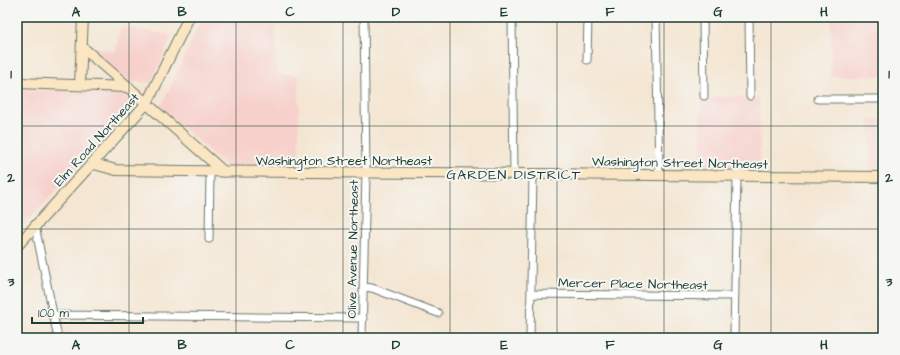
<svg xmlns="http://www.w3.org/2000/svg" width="900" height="355" font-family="'Architects Daughter',sans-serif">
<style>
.built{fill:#f7d0cb}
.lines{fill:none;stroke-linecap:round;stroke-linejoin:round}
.street-casing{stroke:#6a786c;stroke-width:9}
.secondary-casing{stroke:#6a786c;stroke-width:12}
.street{stroke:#fff;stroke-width:7}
.secondary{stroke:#fbe6c3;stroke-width:10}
.grid{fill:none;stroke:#1f3d34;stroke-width:1;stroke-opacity:0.55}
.labels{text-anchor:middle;stroke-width:4;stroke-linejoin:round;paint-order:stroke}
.street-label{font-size:13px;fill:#1f3d34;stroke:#f6f6f2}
.neighbourhood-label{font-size:14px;letter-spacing:1px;fill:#1f3d34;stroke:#f6f6f2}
.neatline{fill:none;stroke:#1f3d34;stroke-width:1.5}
.grid-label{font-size:13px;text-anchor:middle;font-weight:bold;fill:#1f3d34}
</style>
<rect width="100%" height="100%" fill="#f6f6f2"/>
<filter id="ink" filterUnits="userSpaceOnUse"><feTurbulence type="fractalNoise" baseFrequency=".025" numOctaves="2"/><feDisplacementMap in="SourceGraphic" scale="8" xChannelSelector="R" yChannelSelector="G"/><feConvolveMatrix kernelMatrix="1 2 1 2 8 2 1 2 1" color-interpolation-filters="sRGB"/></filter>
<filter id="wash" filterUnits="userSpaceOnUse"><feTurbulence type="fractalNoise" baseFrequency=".012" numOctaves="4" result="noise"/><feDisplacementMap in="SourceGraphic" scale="16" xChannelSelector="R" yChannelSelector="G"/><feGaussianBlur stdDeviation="0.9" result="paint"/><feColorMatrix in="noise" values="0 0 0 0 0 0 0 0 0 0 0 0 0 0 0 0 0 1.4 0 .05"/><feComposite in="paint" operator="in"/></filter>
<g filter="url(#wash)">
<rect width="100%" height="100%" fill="#f4e6d3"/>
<!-- built -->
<path class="built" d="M203 17H275L277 74 299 76V169L226 167 161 107Z
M831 17H883L882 76H831Z
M121 27 172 35 152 82H129L89 46 115 52Z
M17 89 114 92 123 94 131 99 134 106 17 232Z
M700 97H759L760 173H701Z
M883 119V173H870L869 120Z"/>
</g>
<g filter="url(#ink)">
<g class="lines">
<defs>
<path id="street" d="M512 17 514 174
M656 17 659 175
M703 17 704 96
M749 17 750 96
M587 60 588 17
M818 99H883
M35 226 58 338
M209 239 210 172
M364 287 372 288 438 313
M531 294 734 296
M54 315 363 318
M362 338 366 173 364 17
M530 338 533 174
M734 338 737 176"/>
<path id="secondary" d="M82 47 128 87
M17 83 128 87 224 172
M80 84 83 17
M94 164 116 170 184 171 883 177
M17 246 147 103 189 17"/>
</defs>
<!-- street casing -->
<use href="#street" class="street-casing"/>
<!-- secondary casing -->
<use href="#secondary" class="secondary-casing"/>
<!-- street -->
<use href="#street" class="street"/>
<!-- secondary -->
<use href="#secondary" class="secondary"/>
</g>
</g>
<!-- grid -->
<path class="grid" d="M129 17V338M236 17V338M343 17V338M450 17V338M557 17V338M664 17V338M771 17V338M17 126H883M17 229H883"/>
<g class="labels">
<!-- street labels -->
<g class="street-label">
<text transform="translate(96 139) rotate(-48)" y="5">Elm Road Northeast</text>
<text x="344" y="165">Washington Street Northeast</text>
<text transform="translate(680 162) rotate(1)" y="5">Washington Street Northeast</text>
<text transform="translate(352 249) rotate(-89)" y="5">Olive Avenue Northeast</text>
<text transform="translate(633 283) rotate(1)" y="5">Mercer Place Northeast</text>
</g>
<!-- neighbourhood labels -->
<g class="neighbourhood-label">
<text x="514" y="179">GARDEN DISTRICT</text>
</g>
</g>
<!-- margin -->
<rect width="900" height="355" fill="none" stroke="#f6f6f2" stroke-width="44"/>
<!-- scale -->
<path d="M32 317v6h111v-6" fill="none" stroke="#1f3d34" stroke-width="2"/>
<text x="38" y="317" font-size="12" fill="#1f3d34" stroke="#f6f6f2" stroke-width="3" paint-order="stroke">100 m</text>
<rect x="22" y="22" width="856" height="311" class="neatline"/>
<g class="grid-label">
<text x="76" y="16">A</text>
<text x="182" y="16">B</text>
<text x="290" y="16">C</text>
<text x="396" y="16">D</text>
<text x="504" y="16">E</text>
<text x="610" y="16">F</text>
<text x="718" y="16">G</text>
<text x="824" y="16">H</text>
<text x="11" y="78">1</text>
<text x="889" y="78">1</text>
<text x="11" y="182">2</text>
<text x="889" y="182">2</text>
<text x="11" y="286">3</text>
<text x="889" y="286">3</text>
<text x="76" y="349">A</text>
<text x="182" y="349">B</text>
<text x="290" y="349">C</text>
<text x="396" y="349">D</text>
<text x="504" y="349">E</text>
<text x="610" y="349">F</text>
<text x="718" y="349">G</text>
<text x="824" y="349">H</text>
</g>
</svg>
